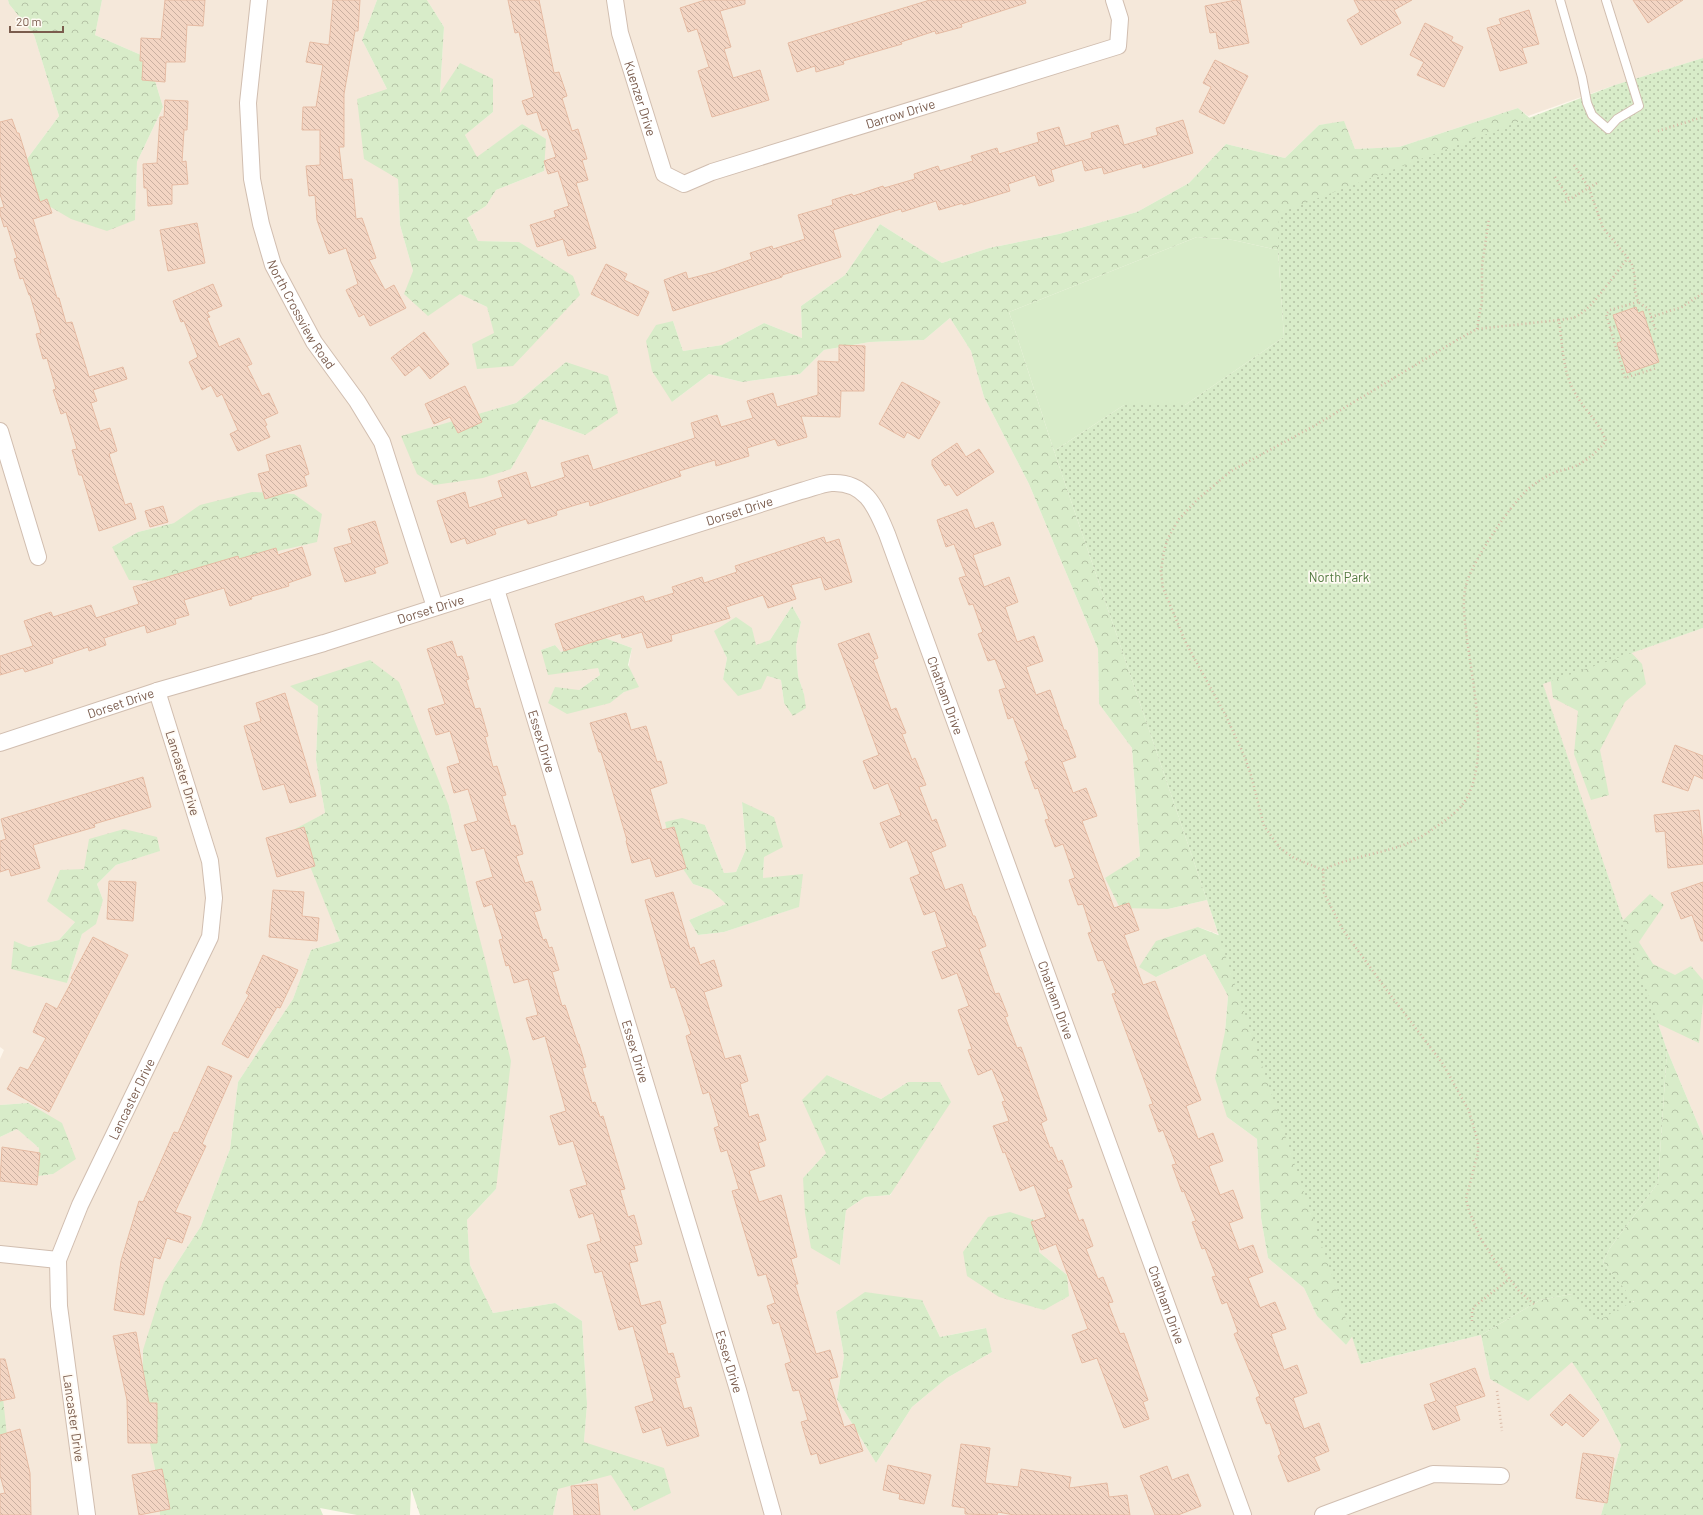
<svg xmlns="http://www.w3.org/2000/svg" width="1703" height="1515" font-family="Barlow,sans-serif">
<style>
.residential{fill:#f5e8da;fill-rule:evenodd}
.grass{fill:#d8ecc9}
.forest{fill:url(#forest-crowns)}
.park{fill:url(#park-dots)}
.building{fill:url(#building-back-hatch);stroke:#e6bba3}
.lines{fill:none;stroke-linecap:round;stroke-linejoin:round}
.service-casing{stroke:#d1beb0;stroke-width:10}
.minor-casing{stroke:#d1beb0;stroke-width:18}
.path{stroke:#d9b8a5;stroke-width:2.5;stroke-dasharray:1 3;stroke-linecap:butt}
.service{stroke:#fff;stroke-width:8}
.minor{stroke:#fff;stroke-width:16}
.labels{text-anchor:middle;stroke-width:3.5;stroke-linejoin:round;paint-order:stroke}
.street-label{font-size:13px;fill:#7a5c4d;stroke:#fffaf3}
.park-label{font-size:13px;fill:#537a41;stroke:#fffaf3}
</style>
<defs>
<pattern id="forest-crowns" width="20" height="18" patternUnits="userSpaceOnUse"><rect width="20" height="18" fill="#d8ecc9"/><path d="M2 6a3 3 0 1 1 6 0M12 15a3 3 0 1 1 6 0" fill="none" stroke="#b4c2a5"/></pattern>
<pattern id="park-dots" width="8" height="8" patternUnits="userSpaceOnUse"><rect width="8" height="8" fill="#d8ecc9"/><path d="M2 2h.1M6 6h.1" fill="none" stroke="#b4c2a5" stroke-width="1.8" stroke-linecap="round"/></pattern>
<pattern id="building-back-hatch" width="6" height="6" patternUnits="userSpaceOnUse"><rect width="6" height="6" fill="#f3d5c3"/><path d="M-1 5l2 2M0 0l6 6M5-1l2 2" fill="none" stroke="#cab0a1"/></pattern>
</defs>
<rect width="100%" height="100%" fill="#fdf6ec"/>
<!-- residential -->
<path class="residential" d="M0 0H8L9 4 34 35 59 116 24 163 135 220 137 162 163 107 148 58 95 35 102 0H377L362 40 387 89 398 179 400 225 413 271 487 307 495 333 513 366 519 242 478 241 467 218 486 206 496 190 544 171V161L522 124 477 158 465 135 493 112 440 94 444 27 427 0H1703V58L1615 85 1528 116 1518 108 1399 147 1355 149 1344 122 1319 125 1285 158 1226 144 1189 183 1137 212 1059 234 989 248 942 263 880 224 845 275 801 306 802 338 764 323 722 345 683 351 673 321 672 402 709 374 742 382 800 374 824 350 870 342 924 340 950 318 971 351 984 397 1029 484 1098 649 1099 704 1132 748 1140 856 1105 879 1168 909 1207 900 1218 934 1198 927 1156 977 1205 954 1228 996 1225 1032 1227 1117 1257 1139 1261 1218 1268 1258 1304 1288 1317 1316 1346 1345 1353 1334 1362 1364 1481 1335 1490 1379 1572 1361 1598 1401 1621 1445 1601 1515H553L558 1489 584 1442 587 1404 582 1321 555 1303 493 1313 470 1265 467 1220 496 1189 475 920 449 806 318 706 316 760 325 813 296 829 340 941 311 950 293 999 238 1082 230 1149 201 1226 164 1283 157 1478 160 1515H0V1137L17 1129 39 1148 38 1176 53 1174 28 1103 0 1105V1059L4 1050 0 1047ZM566 362 585 435 540 419 511 469 401 437 516 403ZM174 523 112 547 138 532ZM792 606 801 622 796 646 798 676 804 694 784 703 781 680 767 676 723 679 727 658 715 631 752 628 755 646 770 640ZM605 638 632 648 624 692 609 703 579 690 600 675 598 668 541 650 555 645 561 652ZM742 803 774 817 764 857 763 878 798 907 724 932 698 935 689 920 726 904 711 890 693 884 685 871 705 825 724 873 736 872 746 849ZM159 851 116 865 97 884 103 900 82 934 67 983 14 942 29 947 59 940 75 922 85 869ZM827 1075 881 1099 908 1082 891 1195 865 1197 846 1210 840 1265 803 1178 826 1153ZM1039 1252 1067 1275 967 1276ZM922 1300 940 1337 985 1328 992 1352 947 1378 912 1407 876 1463 837 1399 844 1356 836 1312Z
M1703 628V1136L1667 1050 1542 683Z"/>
<!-- grass -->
<path class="grass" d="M1197 237 1233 240 1278 250 1284 337 1185 405H1124L1054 451 1009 312Z"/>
<!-- forest -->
<path class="forest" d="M8 0H102L95 35 148 58 163 107 137 162 135 220 107 231 71 219 37 199 24 163 59 116 34 35 9 4Z
M377 0H427L444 27 440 93 460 63 493 79V112L465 135 477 157 522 124 546 139 544 171 496 190 486 206 467 218 478 241 519 242 573 276 580 295 513 366 477 369 472 344 494 333 487 307 460 294 428 316 404 294 413 271 400 225 398 179 364 159 357 99 387 89 362 40Z
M1518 108 1539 126 1314 203 1278 250 1233 240 1197 237 1009 312 1054 451 1207 900 1168 909 1120 908 1105 878 1140 856 1132 748 1099 704 1098 649 1029 484 984 397 971 351 950 318 924 340 870 342 824 350 800 374 742 382 709 374 672 402 652 371 646 341 656 325 673 321 683 351 722 345 764 323 802 338 801 306 845 275 880 224 942 263 989 248 1059 234 1137 212 1189 183 1226 144 1285 158 1319 125 1344 121 1355 149 1399 147Z
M566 362 608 376 618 413 585 435 540 419 511 469 483 478 434 485 417 474 401 436 516 403Z
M252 492 294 494 322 514 317 542 217 565 166 581 129 580 112 547 138 532 174 523 200 505Z
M792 606 801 622 796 646 798 676 804 694 806 708 793 716 784 703 781 680 767 676 761 689 738 696 723 679 727 658 714 631 736 617 752 628 756 645 770 640Z
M605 638 632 648 628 665 639 687 624 692 610 703 567 714 548 703 555 687 579 690 600 675 598 668 548 675 541 650 555 645 561 652Z
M1625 646 1642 664 1646 684 1625 702 1600 750 1609 795 1591 800 1574 754 1578 711 1553 698 1549 668Z
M370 660 399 682 449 806 475 920 511 1061 496 1189 467 1220 470 1265 493 1313 555 1303 582 1321 587 1404 584 1442 664 1468 671 1493 634 1511 611 1475 558 1489 553 1515H420L411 1488 410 1515H357L320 1508 323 1515H160L157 1478 142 1404 143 1350 164 1283 201 1226 230 1149 238 1082 293 999 311 950 340 941 295 829 325 813 316 760 318 706 290 686Z
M742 802 774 817 783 847 764 857 763 878 803 874 799 907 724 932 698 935 689 920 726 904 711 890 693 884 672 852 665 822 682 818 705 825 724 873 736 872 746 849Z
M124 829 157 837 160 851 116 865 97 884 103 900 96 924 82 934 67 983 11 969 14 941 29 947 59 940 75 922 47 901 60 870 84 869 89 839Z
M1650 894 1664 905 1639 942 1653 964 1675 975 1691 966 1703 980V1002L1699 1043 1623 1007 1600 943Z
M1198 927 1236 942 1362 1323 1346 1345 1317 1316 1304 1288 1268 1258 1261 1218 1257 1139 1227 1117 1215 1078 1225 1032 1228 996 1205 954 1156 977 1139 967 1156 941Z
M1667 1050 1703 1136V1515H1601L1621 1445 1598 1401 1572 1362 1528 1401 1490 1379 1481 1335 1540 1300 1572 1294 1634 1302 1603 1262 1610 1248 1658 1183Z
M827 1075 881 1099 908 1082H940L951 1102 890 1195 865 1197 846 1210 840 1265 811 1248 805 1213 803 1178 826 1153 802 1100Z
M28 1103 62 1123 76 1159 53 1174 38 1176 39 1148 17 1129 0 1137V1105Z
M1010 1212 1040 1222 1039 1252 1067 1275 1069 1296 1044 1310 999 1297 967 1276 963 1252 988 1217Z
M865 1292 922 1300 940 1337 986 1328 992 1352 947 1378 912 1407 876 1463 837 1399 844 1356 836 1312Z
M0 1369 7 1436 0 1437Z"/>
<!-- park -->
<path class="park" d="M1703 58V628L1543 684 1667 1050 1658 1183 1610 1248 1603 1262 1634 1301 1597 1321 1572 1294 1540 1300 1481 1335 1361 1364 1207 900 1054 451 1124 405H1185L1284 337 1278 250 1279 213 1615 85Z"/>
<!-- building -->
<path class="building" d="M165 0H205L203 26 187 25 185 62H166L165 82 142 80 143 61H140L141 38 161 39Z
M333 0H360L358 31H355L344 94V147H339L343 180 352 179 356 219 362 218 376 258 369 260 385 290 394 285 406 308 370 326 364 314 359 317 346 290 358 284 346 248 329 254 317 220 315 195 309 196 306 166 320 165V130H302L303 107H316L323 65 306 62 310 42 329 45Z
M508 0H539L554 73 559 72 567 96 562 98 572 131 578 129 587 159 582 160 588 180 576 183 596 248 568 256 563 239 537 247 530 225 556 217 554 211 569 206 558 171 548 174 544 161 556 157 547 129 543 131 537 112 527 115 522 101 534 97 519 32 515 33Z
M705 0H745V4L720 11 731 47 724 49 733 78 760 70 769 100 712 117 698 71 709 67 697 29 688 32 680 8Z
M930 0H1025L1026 3 961 24 962 27 936 34 935 31 901 42 902 44 843 61 844 64 816 72 815 66 797 72 788 43Z
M1236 0H1240L1249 43 1219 49 1216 32 1210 33 1205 6Z
M1354 0H1412L1394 10 1401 23 1361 45 1347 20 1360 12Z
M1633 0H1683L1648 23Z
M1529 10 1539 44 1522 48 1527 63 1500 71 1487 28 1501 24 1499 19Z
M1425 23 1453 37 1451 41 1463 47 1444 87 1417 75 1424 62 1410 55Z
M1215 60 1248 76 1224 124 1199 112 1211 87 1203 83Z
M165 100 188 101 187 130H184L182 162 186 161 188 184 172 185V204L148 206 147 188H144L143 164 157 163 160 117H164Z
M12 119 17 133H19L40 202 47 199 52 213 33 219 57 298H59L66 323 72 322 89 377 123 367 127 379 93 390 97 401 91 403 100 431 110 428 117 451 109 454 125 505 131 503 136 519 99 531 82 475H79L72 450 77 449 66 412 61 414 53 390 56 389 47 358 43 359 36 334 41 333 30 295H29L23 278 20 279 14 259 17 258 7 226 4 227 0 214V208L4 207 0 194V122Z
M1183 120 1193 153 1143 168 1142 163 1104 174 1102 167 1085 171 1082 160 1051 170 1054 181 1039 186 1035 175 1008 184 1010 191 963 205V203L939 210 936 201 902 212 901 209 833 230 841 257 782 275V277L673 311 664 280 686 272 688 279 715 272 752 259 750 253 772 246 773 249 805 239 798 215 833 205 832 200 852 194 853 196 883 186 884 188 915 179 914 174 938 166 940 171 973 161 971 156 997 148 999 154 1039 142 1037 133 1059 127 1065 146 1092 138 1091 133 1118 125 1124 145 1158 135 1156 128Z
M197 223 205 263 168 271 160 230Z
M606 264 627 274 624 280 649 292 638 316 591 294Z
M213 284 222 306 207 312 210 317 207 318 219 347 239 338 252 364 247 366 262 396 269 393 278 413 264 419 267 425 265 426 270 437 238 451 230 434 238 430 222 394 217 397 211 385 202 390 189 362 198 357 184 321 181 322 173 301Z
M1636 307 1638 313 1643 311 1659 362 1627 373 1617 343 1622 341 1613 315Z
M424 332 449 364 430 379 419 365 405 376 391 358Z
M839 345 865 346 864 391H841L840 417 801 416 807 437 778 446 775 439 747 448 749 456 716 466 715 460 679 471 681 476 590 506 589 501 556 511 557 515 528 524 526 519 494 529 496 534 467 544 465 538 451 543 437 501 465 492 469 508 503 497 498 481 526 472 531 488 565 477 561 463 588 455 593 470 695 438 691 423 717 415 721 427 753 418 747 401 773 393 777 407 818 395V361L839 362Z
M902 382 940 402 919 439 907 432 904 438 879 424Z
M465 386 482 422 458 433 450 417 434 424 425 404Z
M957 443 966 457 979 449 994 472 957 496 949 484 945 486 932 465V460Z
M300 445 309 474 304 476 307 486 265 499 258 474 270 471 266 455Z
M163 506 168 522 150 527 145 511Z
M967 509 975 529 993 522 1001 545 973 555 984 587 1009 577 1018 602 1005 607 1017 642 1034 636 1043 661 1026 667 1036 695 1050 690 1064 730H1066L1076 757 1062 762 1073 793 1086 788 1097 816 1082 821 1114 908 1129 903 1139 930 1124 935 1143 985 1155 981 1201 1100 1186 1106 1198 1139 1213 1133 1223 1161 1209 1166 1220 1195 1233 1190 1243 1218 1229 1223 1239 1250 1253 1245 1263 1272 1248 1278 1260 1308 1275 1302 1286 1329 1271 1334 1284 1370 1297 1365 1307 1393 1293 1398 1304 1429 1319 1423 1329 1451 1314 1457 1320 1470 1288 1482 1278 1456 1281 1454 1270 1423 1266 1424 1256 1398 1260 1396 1234 1334 1238 1332 1227 1302 1222 1304 1212 1277 1216 1276 1205 1248 1202 1249 1192 1222 1196 1221 1184 1191 1182 1192 1172 1165 1176 1164 1163 1130 1159 1132 1149 1105 1153 1104 1112 994 1116 993 1103 960 1098 961 1088 933 1092 932 1083 904 1078 905 1069 880 1075 878 1063 844 1055 847 1045 820 1049 819 1038 788 1035 789 1025 762 1029 760 1013 717 1008 719 999 690 1006 688 995 659 988 661 978 634 983 632 973 604 969 605 959 578 966 576 954 544 946 547 937 520Z
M375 521 388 563 374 568 376 573 345 582 334 548 352 543 348 529Z
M824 537 826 543 839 539 852 582 825 590 821 577 791 585 796 599 768 608 763 595 726 607 730 618 671 635 672 641 647 648 642 632 622 638 621 633 564 651 555 624 643 596 645 602 674 593 672 587 702 577 704 583 737 572 735 566Z
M302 547 311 575 288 583 289 586 251 597 252 599 230 606 224 588 184 600 189 615 175 619 176 624 147 633 145 625 104 638 106 645 89 651 88 647 52 659 53 663 25 672 23 668 0 675V656L33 646 24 621 51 612 53 617 91 605 96 618 139 604 133 587 238 556 239 559 276 548 278 555Z
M869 633 878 658 873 660 879 677 891 710 896 708 906 733 902 734 912 760 915 758 926 785 919 787 932 821 936 819 946 846 931 852 945 890 962 884 973 916H975L986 946 979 949 984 963 995 994 999 993 1008 1016 1005 1017 1017 1048 1021 1047 1047 1120 1041 1123 1050 1148 1052 1147 1058 1162 1062 1160 1072 1187 1067 1189 1079 1221 1083 1219 1093 1246 1086 1249 1098 1279 1103 1277 1113 1302 1108 1303 1120 1334 1124 1333 1148 1400 1143 1402 1149 1419 1124 1428 1097 1358 1082 1363 1072 1335 1088 1329 1056 1244 1041 1250 1031 1222 1046 1217 1034 1185 1020 1191 1005 1152 1003 1153 993 1126 1009 1121 1002 1102 1005 1101 992 1069 978 1075 968 1050 972 1049 958 1010 969 1006 957 973 942 979 932 952 947 947 935 911 924 915 910 878 920 874 907 840 890 848 880 823 901 815 888 783 874 789 863 761 879 755 838 644Z
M452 641 457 657 462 656 469 679 466 680 475 709 480 708 488 736 485 737 493 767 497 766 506 795 502 796 511 826 515 825 523 854 516 856 525 883 532 881 541 910 534 912 543 940 546 939 549 948 552 947 559 970 552 972 562 1006 565 1005 578 1044H579L586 1067 582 1068 592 1103 595 1102 600 1117 603 1116 625 1189 620 1190 628 1217 634 1215 642 1244 634 1246 638 1261 629 1263 641 1306 660 1301 666 1323 660 1325 668 1354 673 1353 680 1377 675 1378 684 1409 691 1407 699 1436 667 1446 661 1427 643 1433 635 1407 654 1401 633 1326 619 1330 602 1271 595 1273 587 1245 601 1241 593 1213 579 1218 570 1190 587 1185 573 1141 559 1145 550 1116 566 1111 545 1036 533 1040 526 1018 538 1015 528 979 514 983 509 965 506 966 499 940 503 939 492 904 484 907 476 882 493 877 484 848 472 851 464 825 478 821 468 789 454 793 447 767 460 763 450 731 436 735 428 709 445 704 427 649Z
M285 693 316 796 290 803 284 784 263 790 244 726 261 721 256 703Z
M626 713 631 730 646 726 657 762 661 761 667 783 650 789 662 830 674 827 686 868 656 877 650 858 632 863 626 841 627 840 601 752H599L590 723Z
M1675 745 1703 756V779L1694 775 1688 791 1662 782Z
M143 777 151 807 94 824 95 827 33 845 40 868 11 876 9 869 0 872V841L6 839 1 819Z
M1699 810 1703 844V864L1668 868 1665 831 1656 832 1654 815Z
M304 827 315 866 277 877 266 838Z
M109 881 136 882 133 921 107 919Z
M1703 882V941H1701L1692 915 1681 919 1671 893Z
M273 890 304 892 302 916 319 918 317 941 269 937Z
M673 892 690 949 694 947 700 965 714 960 722 986 704 992 725 1059 740 1055 748 1081 740 1084 749 1117 758 1114 766 1140 758 1143 765 1166 749 1171 759 1202 781 1195 797 1257 791 1259 798 1284H795L816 1354 830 1350 838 1377 829 1379 844 1427 854 1424 863 1451 820 1464 817 1453 811 1455 801 1422 808 1420 799 1390 793 1391 785 1364 791 1362 779 1322 773 1324 767 1306 775 1303 766 1274 758 1276 732 1191 739 1189 727 1150 721 1152 714 1128 719 1126 709 1092 703 1094 686 1036 691 1034 675 987 671 988 645 900Z
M93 937 128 955 49 1112 7 1089 20 1067 28 1070 46 1038 33 1032 46 1003 57 1009 73 979 71 978Z
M263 955 298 970 280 1008 277 1007 248 1058 222 1044 249 995 246 993Z
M208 1066 232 1076 202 1144 206 1146 175 1212 191 1217 182 1243 167 1238 160 1259 154 1257 144 1315 114 1310 121 1261 139 1201 143 1202 174 1132 178 1133Z
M2 1147 40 1153 37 1185 0 1181Z
M136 1332 149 1403H157V1443H128L127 1400 113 1336Z
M0 1359H5L15 1398 0 1401Z
M1475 1368 1485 1396 1455 1406 1460 1420 1433 1430 1424 1405 1436 1401 1430 1384Z
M1570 1394 1599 1420 1583 1437 1566 1422 1562 1426 1550 1415Z
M20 1429 30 1473 31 1515H0V1494L5 1493 0 1475V1435Z
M961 1444 990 1448 985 1483 1018 1487 1021 1469 1071 1477 1069 1488 1107 1483 1109 1497 1127 1495 1130 1515H1014L998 1512 997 1515 965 1514V1508L952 1506Z
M1583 1453 1614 1458 1607 1503 1576 1498Z
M888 1465 931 1475 924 1504 899 1499 900 1494 883 1490Z
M1167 1466 1172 1480 1188 1474 1201 1506 1178 1515H1155L1140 1476Z
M162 1469 170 1509 139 1515 132 1475Z
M597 1484 600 1515H574L571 1486Z"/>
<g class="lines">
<defs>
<path id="service" d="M1560 0 1582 77 1587 103 1592 115 1608 129 1617 119 1639 106 1606 0"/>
<g id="minor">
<path id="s1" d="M259 0 248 103 252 179 261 224 273 265 314 342 357 401 382 442 435 607"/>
<path id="s2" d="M615 0 620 33 664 174 684 184 712 172 1118 46 1120 19 1114 0"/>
<path d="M0 431 38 557"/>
<path id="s3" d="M496 589 738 1390 773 1515"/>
<path id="s4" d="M0 743 157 691 324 643 801 491C810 489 821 484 831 483 866 481 876 508 887 534L1243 1515"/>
<path d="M0 1254 58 1260"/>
<path id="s5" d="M87 1515 59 1306 58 1260 80 1205 210 937 214 898 210 861 157 691"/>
<path d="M1323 1515 1433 1474 1501 1476"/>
</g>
</defs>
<!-- service casing -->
<use href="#service" class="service-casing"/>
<!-- minor casing -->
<use href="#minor" class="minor-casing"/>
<!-- path -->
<path class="path" d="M1658 131 1703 117
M1574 165 1589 188 1603 228 1628 258 1632 265 1635 277V291L1638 302 1649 309 1651 317 1682 307 1703 293
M1555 177 1570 200
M1565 202 1597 183
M1638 302 1610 310 1606 314 1625 378 1657 368
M1651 317 1656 331
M1477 329 1482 301V266L1489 218
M1610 329 1617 326
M1323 870 1294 858 1280 848 1264 826 1251 775 1244 755 1225 714 1186 643 1163 588 1161 571 1164 551 1168 538 1179 519 1199 498 1231 471 1314 426 1457 340 1477 329 1559 320
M1534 1304 1519 1291 1494 1259 1481 1239 1469 1211 1466 1199 1478 1152V1142L1469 1111 1443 1064 1386 989 1343 930 1324 893 1323 870C1352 855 1388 854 1417 839 1428 833 1456 814 1463 804 1491 765 1473 686 1467 639 1465 621 1461 600 1467 582 1473 561 1509 507 1526 491 1532 485 1542 479 1551 474 1557 471 1564 470 1571 468 1586 462 1596 453 1606 441 1599 421 1582 408 1573 389 1563 371 1562 341 1559 320 1566 319 1573 319 1579 315 1594 306 1616 272 1628 258
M1472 1321V1311L1475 1306 1509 1279
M1497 1391 1502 1431"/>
<!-- service -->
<use href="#service" class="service"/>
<!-- minor -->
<use href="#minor" class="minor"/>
</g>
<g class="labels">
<!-- street labels -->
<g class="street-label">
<text dy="5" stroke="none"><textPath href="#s2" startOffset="102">Kuenzer Drive</textPath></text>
<text dy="5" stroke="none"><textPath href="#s2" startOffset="431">Darrow Drive</textPath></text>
<text dy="5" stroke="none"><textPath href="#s1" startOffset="325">North Crossview Road</textPath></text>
<text dy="5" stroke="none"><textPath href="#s4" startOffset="775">Dorset Drive</textPath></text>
<text dy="5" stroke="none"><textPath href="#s4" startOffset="451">Dorset Drive</textPath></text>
<text dy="5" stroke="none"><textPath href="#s4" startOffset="1125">Chatham Drive</textPath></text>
<text dy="5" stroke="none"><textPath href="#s4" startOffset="127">Dorset Drive</textPath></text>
<text dy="5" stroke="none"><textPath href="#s3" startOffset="159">Essex Drive</textPath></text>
<text transform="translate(183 773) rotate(73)" y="5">Lancaster Drive</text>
<text dy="5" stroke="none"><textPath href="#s4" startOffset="1449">Chatham Drive</textPath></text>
<text dy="5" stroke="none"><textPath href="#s3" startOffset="483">Essex Drive</textPath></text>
<text dy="5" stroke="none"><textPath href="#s5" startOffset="434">Lancaster Drive</textPath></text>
<text dy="5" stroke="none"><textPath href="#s4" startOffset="1773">Chatham Drive</textPath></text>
<text dy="5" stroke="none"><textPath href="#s3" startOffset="807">Essex Drive</textPath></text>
<text transform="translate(74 1418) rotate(82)" y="5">Lancaster Drive</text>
</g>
<!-- park labels -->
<g class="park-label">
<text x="1339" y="582">North Park</text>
</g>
</g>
<!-- scale -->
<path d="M10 26v6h53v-6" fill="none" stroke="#7a5c4d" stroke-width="2"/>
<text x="16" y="26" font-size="12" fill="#7a5c4d" stroke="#fffaf3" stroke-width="3" paint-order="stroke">20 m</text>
</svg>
